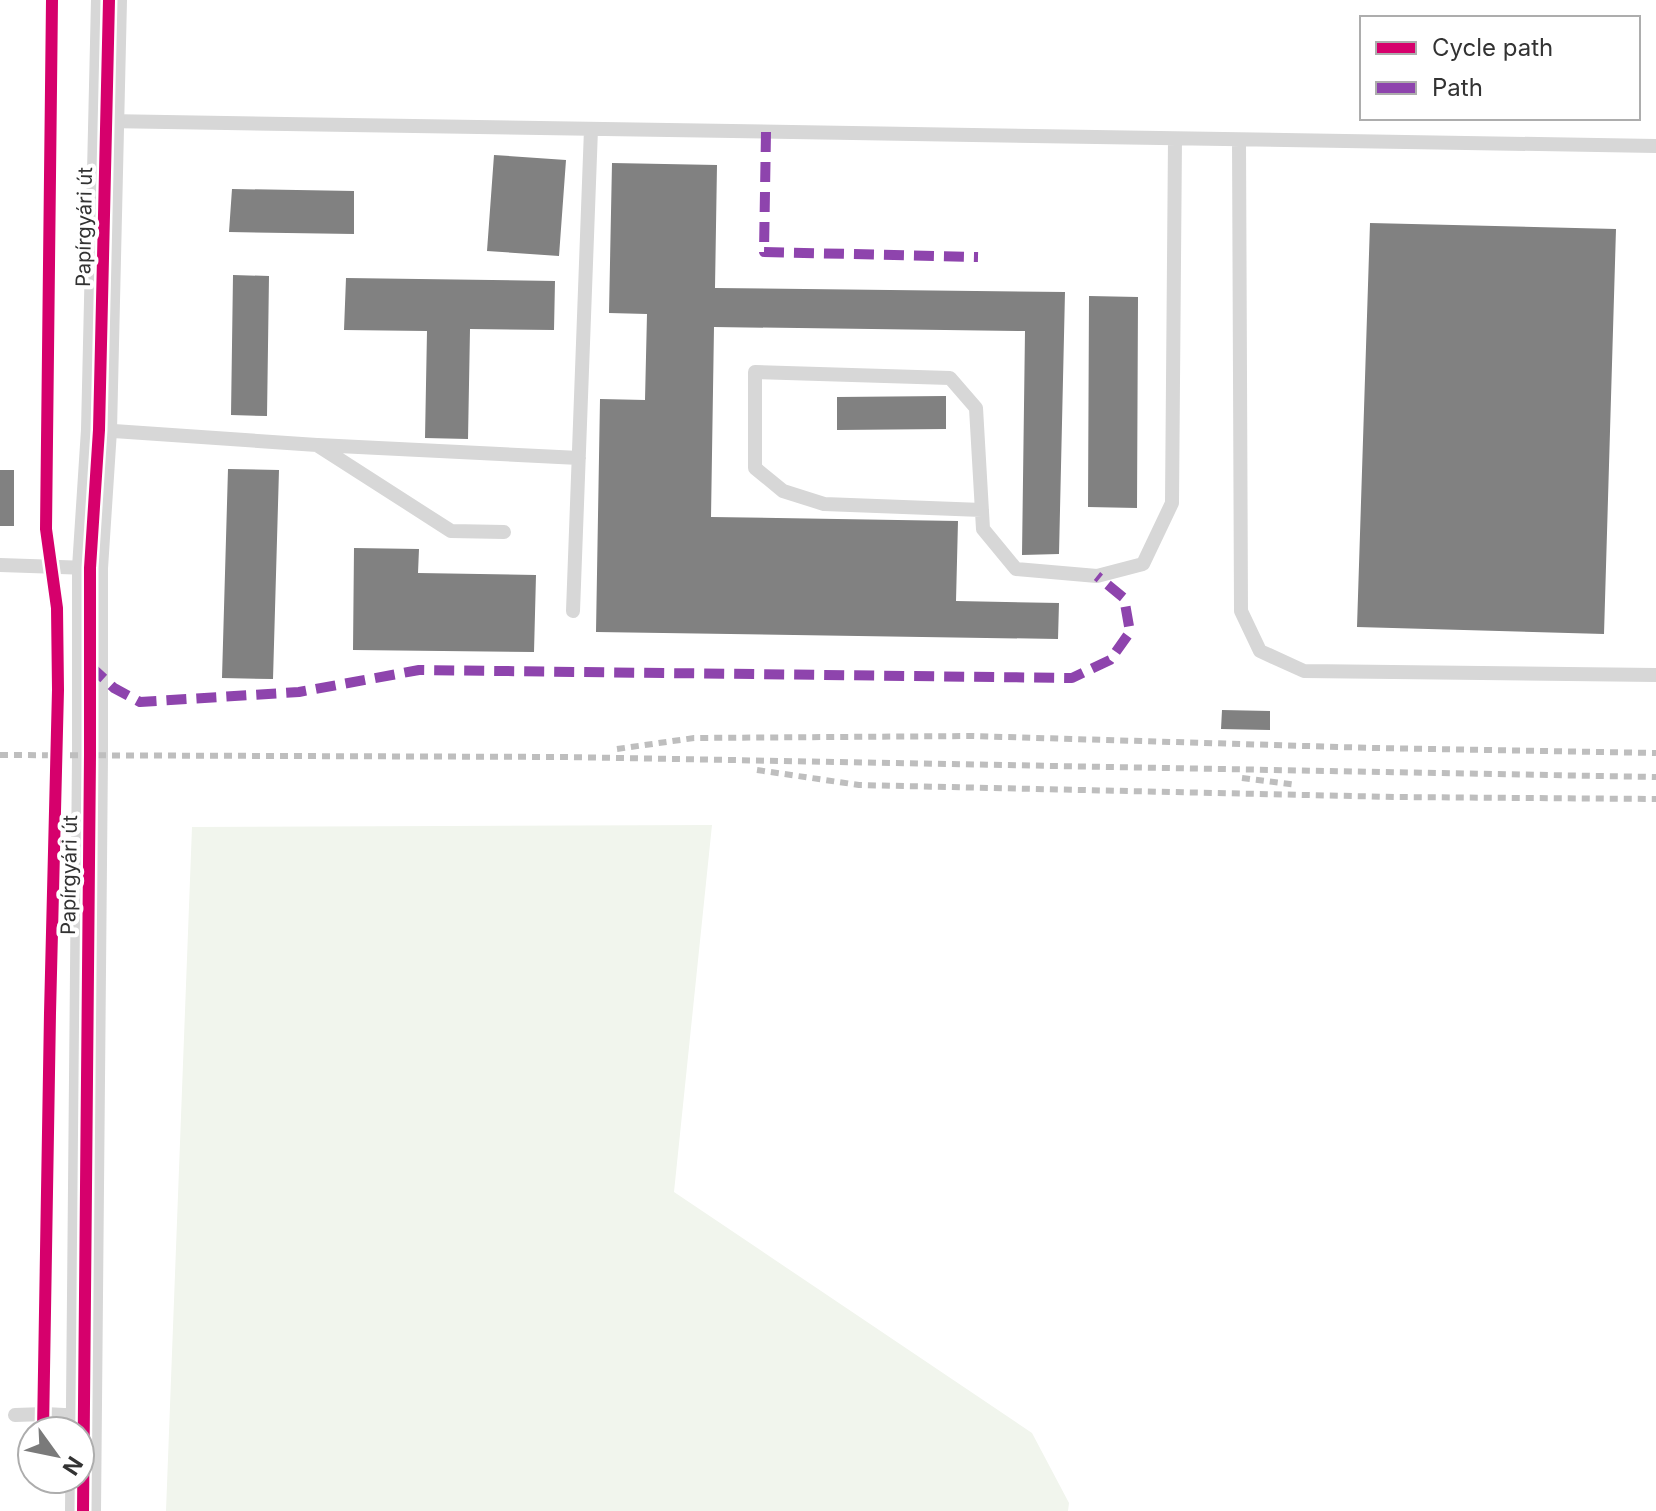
<svg xmlns="http://www.w3.org/2000/svg" width="1656" height="1511" font-family="Inter,sans-serif">
<style>
.green{fill:#f1f5ed}
.building{fill:#818181}
.lines{fill:none;stroke-linecap:round;stroke-linejoin:round}
.service{stroke:#d7d7d7;stroke-width:14}
.tertiary{stroke:#d7d7d7;stroke-width:36}
.rail{stroke:#bebebe;stroke-width:6;stroke-dasharray:8 6;stroke-linecap:butt}
.quiet{stroke:#8e44ad;stroke-width:10;stroke-dasharray:20 10;stroke-linecap:butt}
.cycleway-casing{stroke:#fff;stroke-width:17}
.cycleway{stroke:#d6006c;stroke-width:12}
.labels{text-anchor:middle;stroke-width:8;stroke-linejoin:round;paint-order:stroke}
.street-label{font-size:20px;fill:#333;stroke:#fff}
</style>
<rect width="100%" height="100%" fill="#fff"/>
<!-- green -->
<path class="green" d="M712 825 674 1192 1032 1433 1069 1503 1068 1511H166L192 827Z"/>
<!-- building -->
<path class="building" d="M494 155 566 160 559 256 487 251Z
M612 163 717 165 715 288 1065 292 1059 554 1022 555 1025 331 714 327 711 517 958 521 956 601 1059 603 1058 639 596 632 600 399 645 400 647 314 609 313Z
M232 189 354 191V234L229 232Z
M1370 223 1616 229 1604 634 1357 627Z
M233 275 269 276 267 416 231 415Z
M346 278 555 281 554 330 470 329 468 439 425 438 427 331 344 330Z
M1089 296 1138 297 1137 508 1088 507Z
M946 396V429L837 430V397Z
M228 469 279 470 273 679 222 678Z
M0 470H14V526H0Z
M354 548 419 549 418 573 536 575 534 652 353 650Z
M1222 710 1270 711V730L1221 729Z"/>
<g class="lines">
<!-- service -->
<path class="service" d="M106 121 1656 146
M1239 140 1241 611 1260 651 1304 671 1656 675
M99 430 317 445 451 531 504 532
M318 445 579 458
M982 510 824 504 783 491 755 468V372L950 378 976 408 983 529 1016 569 1097 576 1143 564 1172 503 1175 139
M0 565 89 568
M573 611 591 129
M15 1415 45 1414 83 1416"/>
<!-- tertiary -->
<path class="tertiary" d="M83 1511 90 755V568L99 430 109 0"/>
<!-- rail -->
<path class="rail" d="M617 749 694 738 972 736 1373 748 1656 753
M0 755 566 757 1656 777
M757 770 859 785 1396 797 1656 799
M1242 778 1297 785"/>
<!-- quiet -->
<path class="quiet" d="M766 132 764 252 978 257
M89 665 114 688 140 702 299 692 419 670 1072 678 1110 660 1130 632 1124 598 1097 576"/>
<defs>
<path id="cycleway" d="M43 1431 50 1013 58 690 57 608 46 529 52 0
M83 1511 90 755V568L99 430 109 0"/>
</defs>
<!-- cycleway casing -->
<use href="#cycleway" class="cycleway-casing"/>
<!-- cycleway -->
<use href="#cycleway" class="cycleway"/>
</g>
<g class="labels">
<!-- street labels -->
<g class="street-label">
<text transform="translate(84 227) rotate(-89)" y="7">Papírgyári út</text>
<text transform="translate(69 875) rotate(-89)" y="7">Papírgyári út</text>
</g>
</g>
<!-- legend -->
<rect x="1360" y="16" width="280" height="104" fill="#ffffff" stroke="#adadad" stroke-width="2"/>
<rect x="1376" y="42" width="40" height="12" fill="#d6006c" stroke="#adadad" stroke-width="2"/>
<text x="1432" y="56" font-size="24" fill="#333333">Cycle path</text>
<rect x="1376" y="82" width="40" height="12" fill="#8e44ad" stroke="#adadad" stroke-width="2"/>
<text x="1432" y="96" font-size="24" fill="#333333">Path</text>
<!-- north arrow -->
<g transform="translate(56 1455) rotate(123)"><circle r="38" fill="#ffffff" stroke="#adadad" stroke-width="2"/>
<path d="M0-6L14 30L0 20L-14 30Z" fill="#7a7a7a"/>
<text y="-12" font-size="22" font-weight="bold" text-anchor="middle" fill="#333333">N</text>
</g>
</svg>
